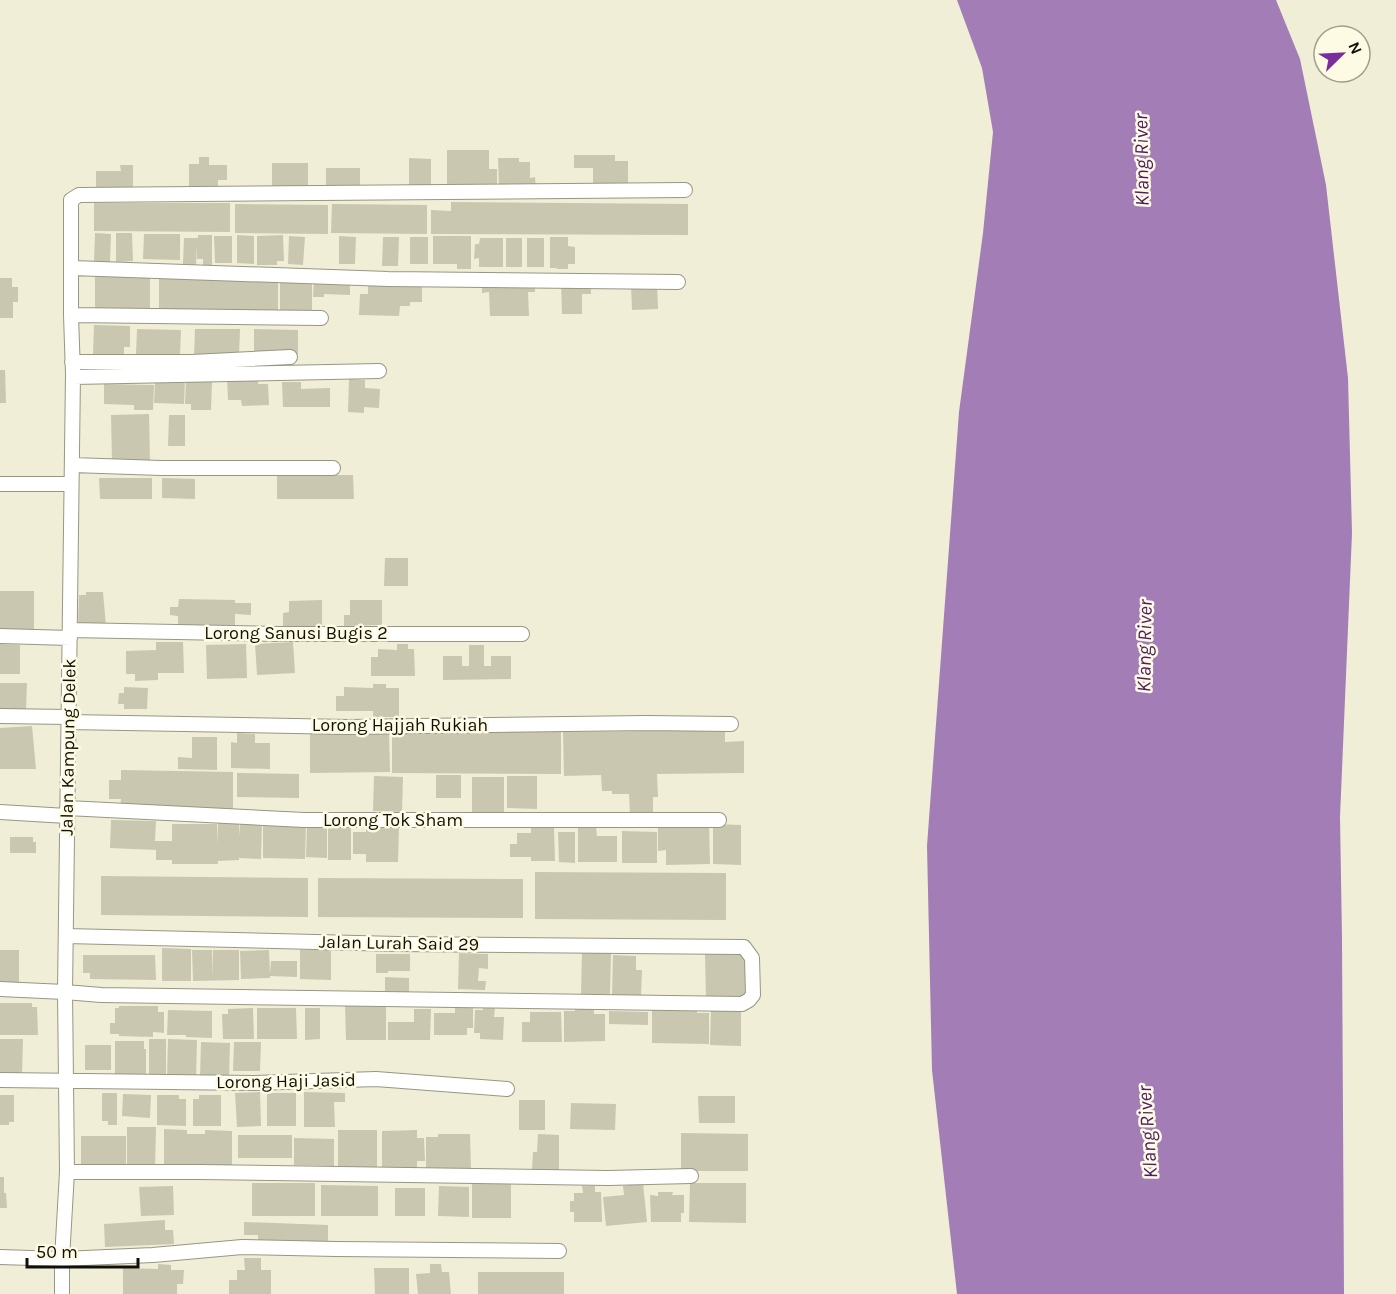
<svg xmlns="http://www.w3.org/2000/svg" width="1396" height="1294" font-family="Karla,sans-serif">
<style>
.water{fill:#a37db6}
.building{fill:#cac7b1}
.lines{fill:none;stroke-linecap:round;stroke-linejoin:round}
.street-casing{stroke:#999681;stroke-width:16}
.street{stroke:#fff;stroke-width:14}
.labels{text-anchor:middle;stroke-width:5;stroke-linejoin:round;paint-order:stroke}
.street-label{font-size:18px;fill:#111008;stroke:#fefbe4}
.water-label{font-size:20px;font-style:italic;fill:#4e1d63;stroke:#fefbe4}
</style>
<rect width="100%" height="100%" fill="#f0eed7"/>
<!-- water -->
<path class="water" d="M957 0H1276L1300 59 1326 185 1348 378 1352 533 1340 817 1342 938 1344 1294H957L932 1070 927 846 959 412 983 233 993 132 982 68Z"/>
<!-- building -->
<path class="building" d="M447 150H489V169H497V189H447Z
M574 155H615V161H628V193H593V168H574Z
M199 157H209V165H227V180H218V195H189V164H199Z
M409 158 431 159V194L409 193Z
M498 158H519V162H530V178L535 177 536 190 499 191Z
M272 163H308V197L272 196Z
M120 165H133V191L96 192V171H121Z
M326 168H360V189H326Z
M451 202 688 204V235L431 234V210L451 211Z
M94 203H230V232L94 231Z
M235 204 328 205V234L235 233Z
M332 204 427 205V234L331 233Z
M95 233 111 234 110 263 94 262Z
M116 233H132L133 261 116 262Z
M144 234H180V260L143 259Z
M198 235H212V265H203V259H197V245L196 265 183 264 184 238H198Z
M237 235 254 236V264L237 263Z
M283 235 284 261H277V265H257V236Z
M214 236H232V263H215Z
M289 236 305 237 303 265 288 264Z
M339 236 356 237 355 264H339Z
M433 236H471V269H457V264H433Z
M383 237H399L398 266H382Z
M410 237H428V264H410Z
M550 237H568V246L575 247V264H568V269H557V268H550Z
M480 238H503V267H479V258L474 259 475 244H479Z
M506 238H522V267H506Z
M527 238H544V267H527Z
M95 277H150V311L95 310Z
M0 278H12V287H18V302H13V318H0Z
M159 278H278V314H159Z
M314 279H350V295L324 294V297H313Z
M312 281V313H280V282Z
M422 281V302H410V306H400L399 316 359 315 360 294H368V285Z
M535 281V292H528L529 316H490L489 292 482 293V282Z
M561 281H591V294H582V314H562Z
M657 284 658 309 632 310 631 285Z
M94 325 130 326V347H124V356L93 355Z
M137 329 181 330 180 355 136 354Z
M195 329H240L239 356H194Z
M254 329 298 330V355L254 354Z
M0 370H5L6 403H0Z
M161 376 185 379 184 404 154 403 155 382H160Z
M227 377H258V384H268L269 405 242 406 241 400H228Z
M349 379 365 380V388L380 389 379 408 364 407V413L348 412Z
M186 381H212L211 410H191V404H185Z
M282 382H301V389L330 388V407H283Z
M104 384 154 385 153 410H134V405L104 404Z
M149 414 150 463H112L111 415Z
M169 415H185V446H168Z
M277 475H353L354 499H277Z
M99 478H152V499H100Z
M162 478 195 479V499L162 498Z
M385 558H408V586H384Z
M0 591H34V633H0Z
M86 592H103L106 626H78L79 595H86Z
M179 599 235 600V603H251V615L235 614V627L178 626V616L170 615V607H178Z
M322 600V626H283V613L289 612V601Z
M350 600H382V625L344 626V615H350Z
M156 642H183L184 673H158V680L135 681V674H126V651L156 650Z
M293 642 295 673 257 675 255 644Z
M0 644 20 645V674H0Z
M246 644 247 678 207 679 206 645Z
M397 644H408V649H414L415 676H371V657H378V649L397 650Z
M469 645H484V666H491V656H511V679L443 680V656H462V666H469Z
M0 683H27L26 711H0Z
M373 684H386V688H399V717H373V711H336V696H344V687L373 688Z
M124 687 148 688 147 709H124V704H118L119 693H124Z
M32 726 36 769H0V728Z
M725 730V742L744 741V773L657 774 658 797H653V812H647V816H630L629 794H612V791H602L601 775 564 776 563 732Z
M392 731 561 732V774L392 773Z
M389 732 390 772 310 773V733Z
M237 733 255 734V743H270V769L231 768V742L237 743Z
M192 737H217V770L178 769V757L192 758Z
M121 770 233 772V811L120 809 121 799H109V780H121Z
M237 773 299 774V798L237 797Z
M436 775H461V798H436Z
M374 776 403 777 402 812 373 811Z
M507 776H537V809L507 808Z
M472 777H504V812H472Z
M111 820 156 821 155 841H172V824H217L218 845V823H239V836L240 824H262L261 859 239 858V860L218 861V864H172V860H156V850L110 848Z
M263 822 306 823 305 859 263 858Z
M709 823 710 864 666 865V850L658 851V824Z
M307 824H327V858L306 857Z
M713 824 741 825V865L713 864Z
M366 825 399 826 398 862H366V854H353V832H366Z
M328 827H351V860H328Z
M531 827H554L555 861H531V857H510V844H517V833H531Z
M578 827H596L597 836H617V862H578Z
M622 831 657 832V863H622Z
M558 832H575V863L559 862Z
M10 837H33V842H36V853H10Z
M535 872 726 873V920L535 919Z
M101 876 308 878V917L101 915Z
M318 878 523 879V918L318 917Z
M162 948 191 949V981H162Z
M0 950H19V984H0Z
M192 950H212L213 978V950H239V980L193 981Z
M269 950 270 974 271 961H297V977L270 976V978L241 979 240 951Z
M300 950H331V980L300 979Z
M582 952 611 953 610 994H581Z
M459 953 488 954V969L479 968 478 981H486L485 990 458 989Z
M746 953 747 998 706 999 705 954Z
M376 954H410V971H388V973H376Z
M83 955H155L156 980 90 979V973H83Z
M613 955 636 956V970H642L641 996 612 995Z
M385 977 409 978V993H385Z
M0 1003H32V1007H37L38 1035H0Z
M345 1005H386V1040H346Z
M455 1005H473V1028H467V1035H434V1013H455Z
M119 1006H158V1012H164V1033L153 1032V1037L119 1036V1034H110V1023H115V1008H119Z
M483 1007 495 1008 494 1017H504L503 1040 480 1039V1033H474L475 1010H483Z
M575 1007H594V1014H605V1041L564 1042V1011H575Z
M253 1008 254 1039H223L222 1014H228V1009Z
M257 1008H296L297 1039H257Z
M305 1008H320V1039L305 1040Z
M652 1008 697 1010V1013H709V1044L652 1043Z
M414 1009H431L430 1040H388V1022H414Z
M711 1009 741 1010V1046L710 1045Z
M168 1010 212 1011V1038L186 1037V1035H167Z
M609 1011 648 1012V1025L609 1024Z
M530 1012H561L562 1042H522V1022H530Z
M0 1039H23L22 1077 0 1076Z
M149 1039H166V1078H149Z
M168 1039 197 1040 196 1079 167 1078Z
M115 1041H144V1049H146V1077L115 1076Z
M201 1042 230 1043 229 1078 200 1077Z
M234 1042H261L260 1071H233Z
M85 1045H111V1070H85Z
M260 1092 261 1126 237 1127 235 1093Z
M304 1092 345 1093V1102H334L335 1127H304Z
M102 1093H117V1125H108V1121H102Z
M267 1093H296V1126H267Z
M123 1094 151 1095 150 1118 122 1116Z
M0 1095H14V1122H9V1125H0Z
M157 1095H179V1099H186V1126L157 1125Z
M199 1095H221V1126H193V1099H199Z
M698 1096H735V1123H699Z
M519 1100H545V1130H519Z
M571 1103 616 1104 615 1130 570 1129Z
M127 1127H156L155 1167 127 1166Z
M164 1129 187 1130V1134H205V1130L232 1131V1166L164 1165Z
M338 1130H377V1170H338Z
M417 1130V1138H424L425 1161H417V1169H382V1131Z
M681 1133 748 1134V1171H681Z
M438 1134H470L471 1171 426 1172V1137H438Z
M538 1134 559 1135V1170H532L533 1152H537Z
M238 1135H292V1158H238Z
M81 1136H126V1167H81Z
M294 1138 334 1139V1166L294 1165Z
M0 1177H4V1193H6L7 1208H0Z
M252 1183H315V1216H252Z
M472 1183H511V1218H472Z
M643 1183 647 1222 606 1226 603 1197 624 1195 623 1186Z
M690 1183H746V1223L689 1222Z
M321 1185 378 1186V1216H321Z
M173 1186 174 1215 141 1216 139 1187Z
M439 1186 469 1187V1217L438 1216Z
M582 1186H595V1192H601L602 1222H574V1212H570V1201H574V1193H583Z
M395 1188H425V1216H395Z
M658 1192H673L672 1195H684V1213H681V1222H651L650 1195 658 1196Z
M165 1220V1230H173L174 1244 105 1247 104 1224Z
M244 1222 328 1225V1243L258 1241V1235H244Z
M244 1258H261V1270H271V1294H229V1280H237V1270H245Z
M158 1264 171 1265V1270H184L183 1284H177V1294H123V1268L158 1269Z
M430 1264H441L442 1272H449L451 1294H418L416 1274 430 1273Z
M374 1268H409V1294H375Z
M478 1272H564V1294H478Z"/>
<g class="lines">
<defs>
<path id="street" d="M72 268 388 279 678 282
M71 315 321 318
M72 362H192L290 357
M73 377 379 371
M72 465 161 468H333
M0 484H71
M70 630 280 634H522
M0 636 70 638
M0 716 69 717
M68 722 348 727 646 723 731 724
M67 808 304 820H719
M0 812 67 816
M0 989 65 992 101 995 742 1004 749 1000 753 995 752 958 744 947 398 944 66 936
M0 1080 253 1083 376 1079 507 1089
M67 1172H199L608 1178 691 1176
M0 1257 62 1259 153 1255 242 1247 336 1249 559 1251
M62 1294V1259L67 1172 65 992 73 374 71 315V200L79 195 685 190"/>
</defs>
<!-- street casing -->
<use href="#street" class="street-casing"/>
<!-- street -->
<use href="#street" class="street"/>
</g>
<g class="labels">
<!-- street labels -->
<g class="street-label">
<text x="296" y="639">Lorong Sanusi Bugis 2</text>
<text x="400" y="731">Lorong Hajjah Rukiah</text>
<text transform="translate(68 747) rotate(-89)" y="6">Jalan Kampung Delek</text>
<text x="393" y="826">Lorong Tok Sham</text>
<text transform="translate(399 943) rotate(1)" y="6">Jalan Lurah Said 29</text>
<text transform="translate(286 1081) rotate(-1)" y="6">Lorong Haji Jasid</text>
</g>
<!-- water labels -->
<g class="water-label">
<text transform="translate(1141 160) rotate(-91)" y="7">Klang River</text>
<text transform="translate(1144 646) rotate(-89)" y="7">Klang River</text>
<text transform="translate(1147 1132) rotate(-94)" y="7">Klang River</text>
</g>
</g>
<!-- north arrow -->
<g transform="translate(1342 54) rotate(66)"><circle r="28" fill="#fefbe4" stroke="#9f9d8c" stroke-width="1.5"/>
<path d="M0-4.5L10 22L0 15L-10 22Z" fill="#7c2d9d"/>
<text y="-9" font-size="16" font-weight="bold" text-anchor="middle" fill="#111008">N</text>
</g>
<!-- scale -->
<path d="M27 1258v9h111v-9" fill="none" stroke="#111008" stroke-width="3"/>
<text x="36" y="1258" font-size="18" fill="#111008" stroke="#fefbe4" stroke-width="4.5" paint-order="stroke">50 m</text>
</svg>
